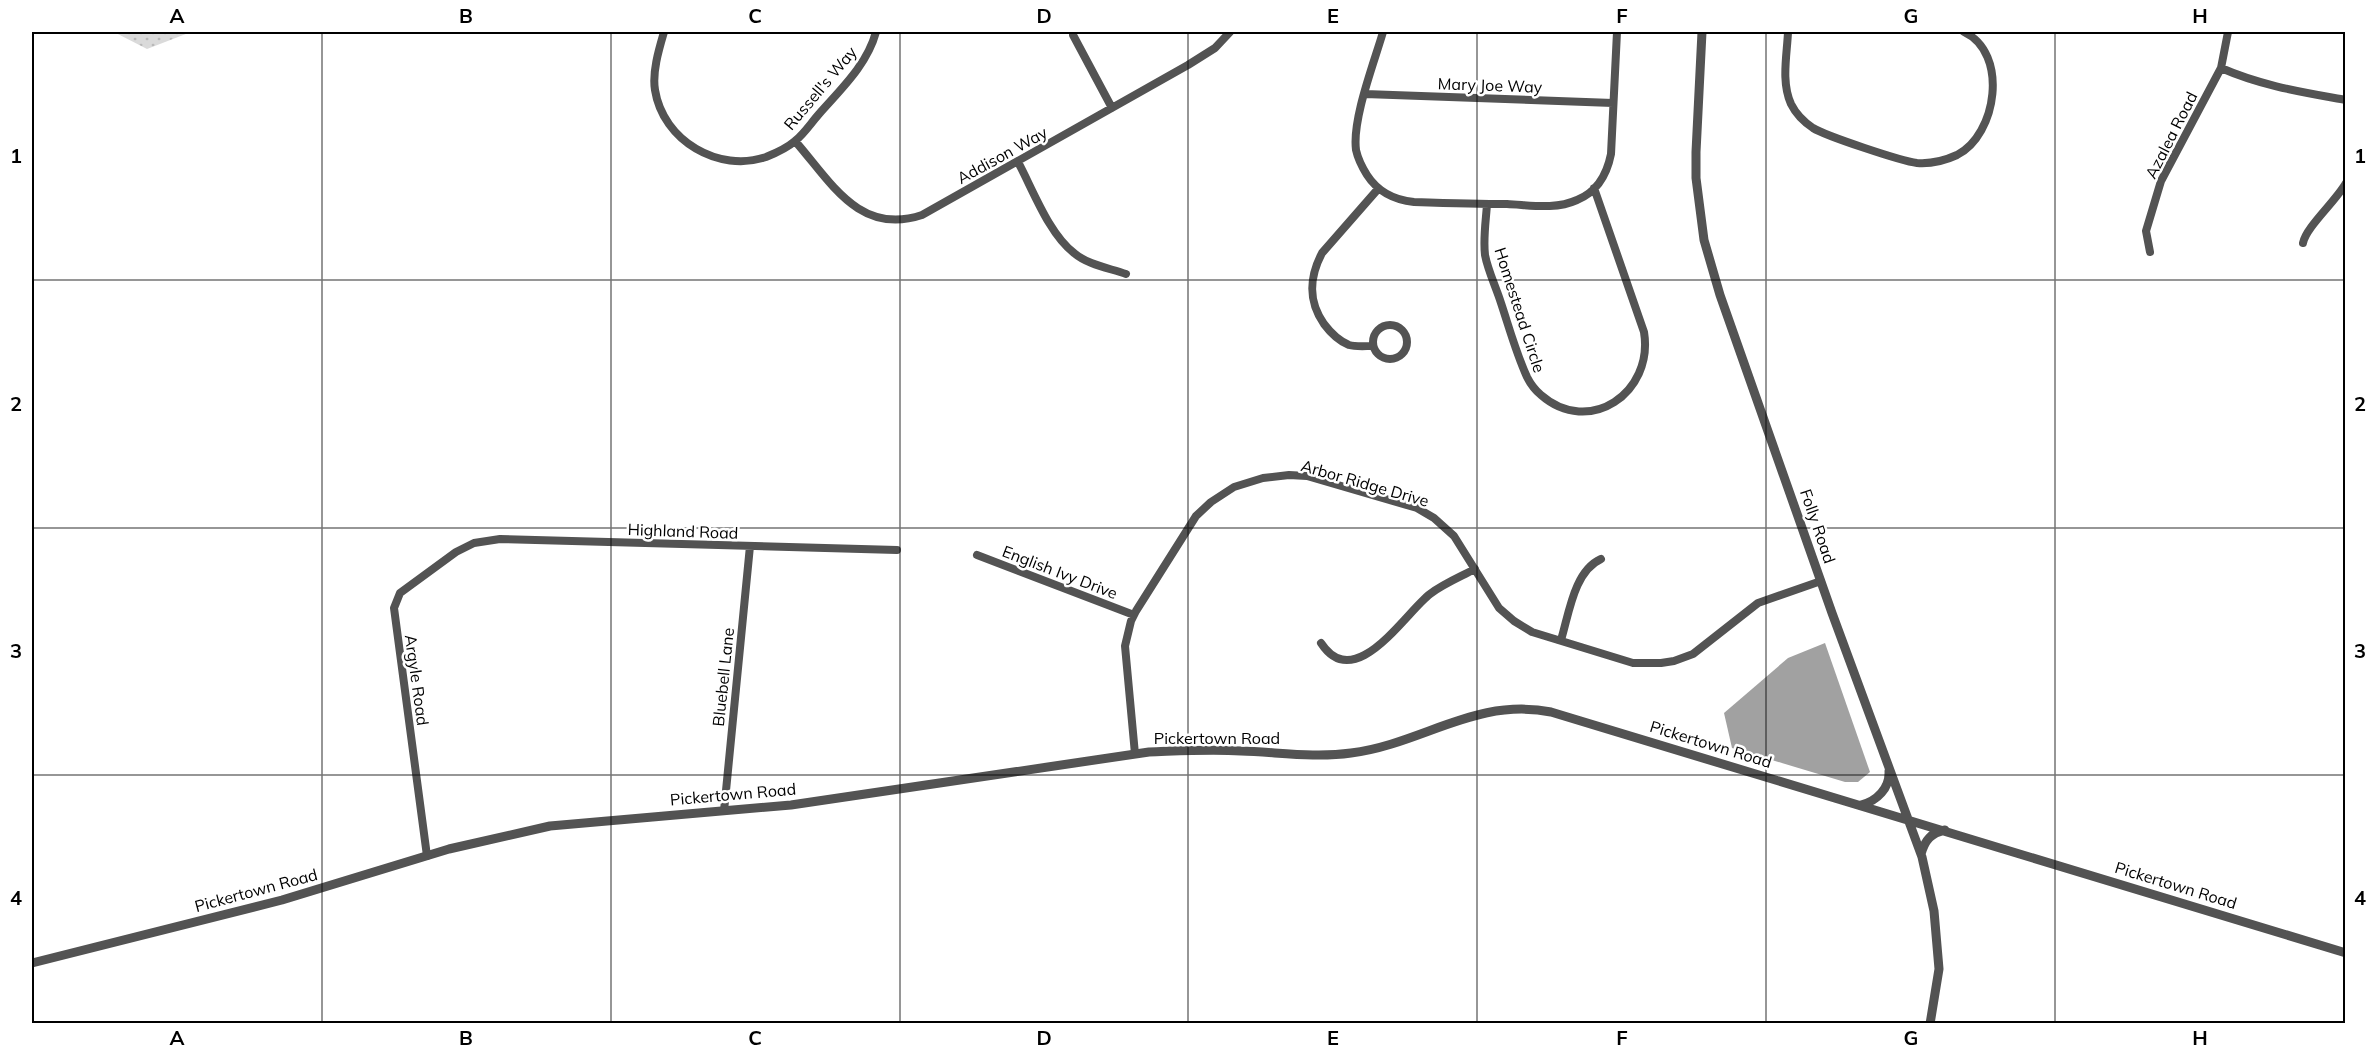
<svg xmlns="http://www.w3.org/2000/svg" width="2377" height="1055" font-family="Mulish,sans-serif">
<style>
.park{fill:url(#park-dots)}
.water{fill:#a1a1a1}
.lines{fill:none;stroke-linecap:round;stroke-linejoin:round}
.minor{stroke:#535353;stroke-width:8}
.tertiary{stroke:#535353;stroke-width:9}
.grid{fill:none;stroke:#000;stroke-width:1.5;stroke-opacity:0.55}
.labels{text-anchor:middle;stroke-width:5;stroke-linejoin:round;paint-order:stroke}
.street-label{font-size:16px;fill:#000;stroke:#fff}
.neatline{fill:none;stroke:#000;stroke-width:2}
.grid-label{font-size:20px;text-anchor:middle;font-weight:bold;fill:#000}
</style>
<defs>
<pattern id="park-dots" width="8" height="8" patternUnits="userSpaceOnUse" patternTransform="scale(1.5)"><rect width="8" height="8" fill="#dadada"/><path d="M2 2h.1M6 6h.1" fill="none" stroke="#b9b9b9" stroke-width="1.8" stroke-linecap="round"/></pattern>
</defs>
<rect width="100%" height="100%" fill="#fff"/>
<!-- park -->
<path class="park" d="M114 32H191L147 49Z"/>
<!-- water -->
<path class="water" d="M1825 643 1870 772 1858 782H1845L1732 748 1724 713 1788 658Z"/>
<g class="lines">
<!-- minor -->
<path class="minor" d="M664 32C659 49 652 72 655 90 663 141 719 173 766 157 776 153 787 148 795 141 804 134 811 123 819 114 841 89 867 65 876 32
M1073 32V35L1112 108
M1383 32C1374 63 1352 119 1356 150 1358 159 1362 167 1367 175 1378 192 1394 200 1414 202 1445 203 1476 204 1507 204 1530 205 1555 210 1577 200 1597 192 1607 174 1611 154L1617 32
M1788 32C1787 55 1781 82 1791 104 1796 114 1804 122 1813 128 1826 136 1901 161 1917 163 1931 164 1944 161 1957 155 1997 135 2009 53 1964 32
M2221 68C2262 86 2302 92 2346 100
M1365 94 1613 103
M795 141C831 182 859 236 922 215L1188 65 1215 48 1230 32
M1018 162C1033 190 1049 234 1074 253 1088 265 1109 268 1126 274
M1487 204C1486 220 1483 238 1485 255 1488 271 1496 287 1501 303 1509 327 1516 353 1527 377 1530 383 1535 390 1541 395 1589 437 1654 393 1644 332L1594 188
M2303 243C2306 227 2336 201 2346 183
M2150 252 2146 231 2161 181 2221 68 2228 32
M1373 342a17 17 0 1 1 34 0a17 17 0 1 1-34 0Z
M1373 346C1365 346 1356 347 1349 345 1339 341 1330 332 1324 324 1308 301 1309 278 1322 253L1378 189
M977 555 1134 615
M1561 640C1569 614 1574 571 1601 559
M1321 643C1355 695 1405 613 1430 594 1443 584 1460 577 1475 569
M1135 754 1125 646 1131 621 1136 611 1196 516 1211 502 1234 487 1263 478 1289 475 1307 476 1417 508 1434 518 1454 536 1499 608 1514 621 1532 632 1633 663H1661L1674 661 1693 654 1758 603 1821 581
M724 811 750 546
M427 856 394 608 400 593 456 552 474 543 500 539 897 550"/>
<!-- tertiary -->
<path class="tertiary" d="M1702 32 1696 152V178L1704 240 1720 295 1832 613 1922 857 1934 911 1939 969 1930 1024
M1861 805C1877 801 1890 788 1889 771
M1921 854C1925 840 1931 833 1945 830
M32 963 282 900 449 849 550 826 791 805 1149 752C1179 751 1210 749 1241 751 1277 752 1314 758 1351 753 1422 744 1476 697 1551 712L2346 953"/>
</g>
<!-- grid -->
<path class="grid" d="M322 32V1024M611 32V1024M900 32V1024M1188 32V1024M1477 32V1024M1766 32V1024M2055 32V1024M32 280H2346M32 528H2346M32 775H2346"/>
<g class="labels">
<!-- street labels -->
<g class="street-label">
<text transform="translate(1490 85) rotate(2)" y="6">Mary Joe Way</text>
<text transform="translate(820 88) rotate(-50)" y="6">Russell's Way</text>
<text transform="translate(2171 135) rotate(-63)" y="6">Azalea Road</text>
<text transform="translate(1002 155) rotate(-29)" y="6">Addison Way</text>
<text transform="translate(1520 310) rotate(72)" y="6">Homestead Circle</text>
<text transform="translate(1365 483) rotate(16)" y="6">Arbor Ridge Drive</text>
<text transform="translate(1818 526) rotate(71)" y="6">Folly Road</text>
<text transform="translate(683 531) rotate(2)" y="6">Highland Road</text>
<text transform="translate(1060 572) rotate(21)" y="6">English Ivy Drive</text>
<text transform="translate(723 677) rotate(-84)" y="6">Bluebell Lane</text>
<text transform="translate(417 680) rotate(82)" y="6">Argyle Road</text>
<text x="1217" y="744">Pickertown Road</text>
<text transform="translate(1711 744) rotate(17)" y="6">Pickertown Road</text>
<text transform="translate(733 794) rotate(-5)" y="6">Pickertown Road</text>
<text transform="translate(2176 885) rotate(17)" y="6">Pickertown Road</text>
<text transform="translate(256 890) rotate(-15)" y="6">Pickertown Road</text>
</g>
</g>
<!-- border -->
<rect width="2377" height="1055" fill="none" stroke="#ffffff" stroke-width="66"/>
<rect x="33" y="33" width="2311" height="989" class="neatline"/>
<g class="grid-label">
<text x="177" y="23">A</text>
<text x="466" y="23">B</text>
<text x="755" y="23">C</text>
<text x="1044" y="23">D</text>
<text x="1333" y="23">E</text>
<text x="1622" y="23">F</text>
<text x="1911" y="23">G</text>
<text x="2200" y="23">H</text>
<text x="16" y="163">1</text>
<text x="2360" y="163">1</text>
<text x="16" y="411">2</text>
<text x="2360" y="411">2</text>
<text x="16" y="658">3</text>
<text x="2360" y="658">3</text>
<text x="16" y="905">4</text>
<text x="2360" y="905">4</text>
<text x="177" y="1045">A</text>
<text x="466" y="1045">B</text>
<text x="755" y="1045">C</text>
<text x="1044" y="1045">D</text>
<text x="1333" y="1045">E</text>
<text x="1622" y="1045">F</text>
<text x="1911" y="1045">G</text>
<text x="2200" y="1045">H</text>
</g>
</svg>
